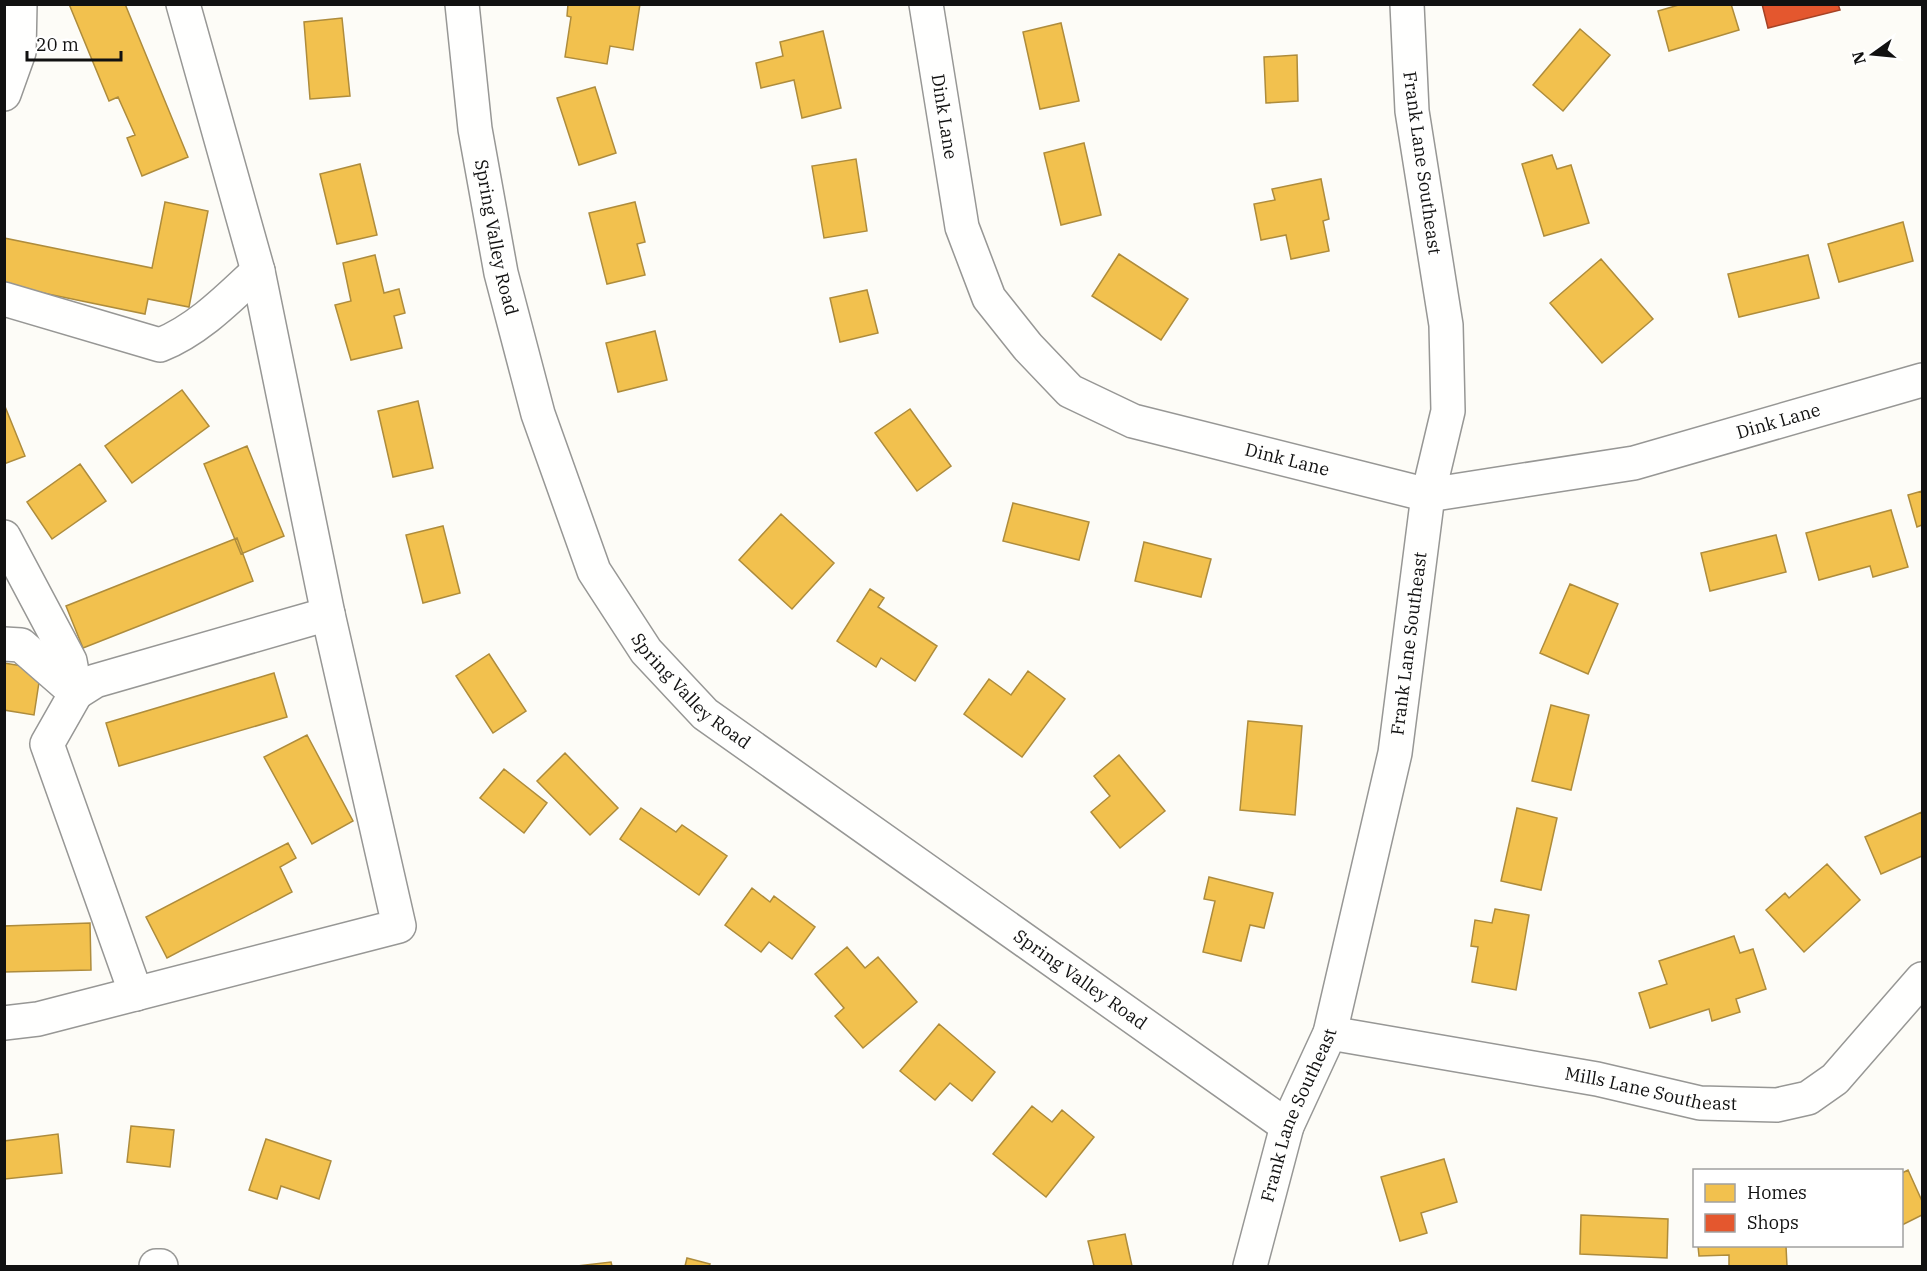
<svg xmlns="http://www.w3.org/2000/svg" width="1927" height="1271" font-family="'IBM Plex Serif',serif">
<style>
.homes{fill:#f2c14e;stroke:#ae8c3c;stroke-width:1.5}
.shops{fill:#e4572e;stroke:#a54225;stroke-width:1.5}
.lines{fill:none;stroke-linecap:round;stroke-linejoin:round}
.minor-casing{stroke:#979795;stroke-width:36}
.minor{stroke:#fffffe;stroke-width:33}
.labels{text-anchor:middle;stroke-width:6;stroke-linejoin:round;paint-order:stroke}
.street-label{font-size:18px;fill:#111;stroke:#fff}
</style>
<rect width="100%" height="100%" fill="#fdfcf7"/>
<!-- homes -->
<path class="homes" d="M69 4H125L188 157 142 176 127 138 135 135 118 97 109 101Z
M568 4H640L633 50 610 46 607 64 565 57 571 17 567 16Z
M1682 4H1731L1739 30 1669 51 1658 11Z
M342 18 350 96 310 99 304 22Z
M1061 23 1079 101 1040 109 1023 32Z
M1580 29 1610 55 1563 111 1533 85Z
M823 31 841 108 802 118 794 80 761 88 756 63 783 56 780 42Z
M1297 55 1298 101 1266 103 1264 57Z
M595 87 616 153 579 165 557 98Z
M1084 143 1101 215 1061 225 1044 153Z
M1552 155 1557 169 1571 165 1589 223 1544 236 1522 164Z
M856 159 867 231 824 238 812 166Z
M360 164 377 235 337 244 320 174Z
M1321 179 1329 219 1323 221 1329 251 1291 259 1286 235 1261 240 1254 204 1275 200 1272 189Z
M165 202 208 211 189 307 148 299 145 314 4 285V238L152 268Z
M635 202 645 242 637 244 645 275 607 284 589 213Z
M1903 222 1913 261 1839 282 1828 244Z
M1119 254 1188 299 1161 340 1092 296Z
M375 255 384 293 399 289 405 313 394 316 402 348 351 360 335 305 351 301 343 263Z
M1808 255 1819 298 1739 317 1728 274Z
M1601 259 1653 319 1602 363 1550 303Z
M867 290 878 333 840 342 830 298Z
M655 331 667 380 618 392 606 343Z
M182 390 209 426 132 483 105 446Z
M418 401 433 468 393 477 378 411Z
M4 404 25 456 4 464Z
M910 409 951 466 917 491 875 433Z
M247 446 284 536 241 554 204 464Z
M80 464 106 501 52 539 27 502Z
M1922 491V525L1917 527 1908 495Z
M1013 503 1089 522 1079 560 1003 541Z
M1891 510 1908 567 1873 577 1870 566 1819 580 1806 533Z
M781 514 834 563 792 609 739 560Z
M443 526 460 593 423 603 406 535Z
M1776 535 1786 572 1710 591 1701 553Z
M237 538 253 581 83 648 66 606Z
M1144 542 1211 559 1201 597 1135 581Z
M1570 584 1618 604 1588 674 1540 653Z
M870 589 884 598 878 607 937 646 915 681 881 658 876 667 837 641Z
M489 654 526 711 493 733 456 676Z
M4 663 41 669 34 715 4 710Z
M1028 671 1065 699 1022 757 964 714 989 679 1011 695Z
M274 673 287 717 119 766 106 723Z
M1551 705 1589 715 1571 790 1532 781Z
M1248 721 1302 726 1295 815 1240 810Z
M307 735 353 821 312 844 264 757Z
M565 753 618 808 590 835 537 781Z
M1119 755 1165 811 1120 848 1091 812 1110 796 1094 776Z
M504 769 547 803 524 833 480 798Z
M641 808 676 832 682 825 727 856 699 895 620 839Z
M1517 808 1557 818 1541 890 1501 881Z
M1922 812V856L1881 874 1865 837Z
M288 843 296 858 280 867 292 892 167 958 146 917Z
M1827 864 1860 900 1804 952 1766 910 1785 893 1789 898Z
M1209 877 1273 893 1264 928 1250 925 1241 961 1203 952 1215 901 1204 899Z
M752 888 770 902 774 896 815 927 792 959 769 942 761 952 725 925Z
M1495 909 1529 915 1516 990 1472 982 1478 947 1471 946 1475 920 1492 923Z
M90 923 91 970 4 972V926Z
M1734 936 1740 953 1753 949 1766 989 1736 999 1740 1012 1712 1021 1709 1009 1650 1028 1639 993 1667 984 1659 961Z
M847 947 865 968 878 957 917 1002 863 1048 835 1016 844 1008 815 974Z
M939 1024 995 1072 972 1101 950 1083 935 1100 900 1071Z
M1032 1106 1052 1122 1062 1110 1094 1137 1046 1197 993 1154Z
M131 1126 174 1130 170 1167 127 1162Z
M58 1134 62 1173 5 1179 4 1141Z
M266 1139 331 1161 319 1199 281 1186 277 1199 249 1190Z
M1444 1159 1457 1202 1421 1213 1427 1233 1400 1241 1381 1177Z
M1908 1170 1922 1201V1215L1902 1225V1173Z
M1581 1215 1668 1219 1667 1258 1580 1254Z
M1125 1234 1132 1266H1094L1088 1241Z
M1698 1246H1786L1787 1266H1729V1255L1699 1256Z
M687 1258 710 1264 709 1266H685Z
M611 1262 612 1266H577Z"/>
<!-- shops -->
<path class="shops" d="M1762 4H1838L1840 10 1768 28Z"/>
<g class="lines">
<defs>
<g id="minor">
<path id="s1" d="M462 4 475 129 501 273 538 414 594 571 646 651 705 714 1287 1126"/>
<path id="s2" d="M926 4 962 227 989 298 1028 347 1070 391 1133 421 1428 495 1634 463 1922 380"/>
<path d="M4 94 19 52 20 4"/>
<path d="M4 299 160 345C198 330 229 298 258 271"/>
<path d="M4 537 70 661 76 693 47 744 136 994"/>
<path d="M4 644 21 645 76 693 95 681 328 614"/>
<path d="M4 1023 38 1019 399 926 328 614 258 271 183 4"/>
<path id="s3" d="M1330 1033 1597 1079 1700 1103 1777 1105 1808 1098 1835 1079 1922 979"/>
<path d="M156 1266H161"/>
<path id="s4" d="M1250 1266 1287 1126 1330 1033 1395 753 1428 495 1448 411 1446 325 1412 111 1407 4"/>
</g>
</defs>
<!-- minor casing -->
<use href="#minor" class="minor-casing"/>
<!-- minor -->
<use href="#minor" class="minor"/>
</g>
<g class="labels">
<!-- street labels -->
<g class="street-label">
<text dy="6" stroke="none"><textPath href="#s2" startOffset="114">Dink Lane</textPath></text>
<text transform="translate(1422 163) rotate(82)" y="6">Frank Lane Southeast</text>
<text dy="6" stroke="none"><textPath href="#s1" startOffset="236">Spring Valley Road</textPath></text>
<text dy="6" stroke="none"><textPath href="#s2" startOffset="1158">Dink Lane</textPath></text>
<text dy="6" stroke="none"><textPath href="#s2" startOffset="654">Dink Lane</textPath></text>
<text dy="6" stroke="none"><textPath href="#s4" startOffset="645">Frank Lane Southeast</textPath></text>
<text dy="6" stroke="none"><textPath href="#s1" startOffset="740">Spring Valley Road</textPath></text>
<text dy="6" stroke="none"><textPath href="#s1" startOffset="1226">Spring Valley Road</textPath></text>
<text dy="6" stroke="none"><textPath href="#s3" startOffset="326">Mills Lane Southeast</textPath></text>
<text dy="6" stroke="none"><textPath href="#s4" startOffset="159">Frank Lane Southeast</textPath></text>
</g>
</g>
<!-- border -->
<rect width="1927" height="1271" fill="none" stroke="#111111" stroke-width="12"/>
<!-- legend -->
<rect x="1693" y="1169" width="210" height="78" fill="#ffffff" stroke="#a0a0a0" stroke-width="1.5"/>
<rect x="1705" y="1184" width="30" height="18" fill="#f2c14e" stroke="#a0a0a0" stroke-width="1.5"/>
<text x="1747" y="1199" font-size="18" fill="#111111">Homes</text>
<rect x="1705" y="1214" width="30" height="18" fill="#e4572e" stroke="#a0a0a0" stroke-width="1.5"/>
<text x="1747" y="1229" font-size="18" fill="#111111">Shops</text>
<!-- north arrow -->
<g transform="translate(1873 54) rotate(255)" stroke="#ffffff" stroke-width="4.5" paint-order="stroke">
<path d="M0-4.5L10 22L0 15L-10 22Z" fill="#111111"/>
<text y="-9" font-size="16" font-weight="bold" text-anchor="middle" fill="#111111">N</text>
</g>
<!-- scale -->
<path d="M27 51v9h94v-9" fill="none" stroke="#111111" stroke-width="3"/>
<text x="36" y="51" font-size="18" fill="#111111" stroke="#ffffff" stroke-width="4.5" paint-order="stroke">20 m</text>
</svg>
